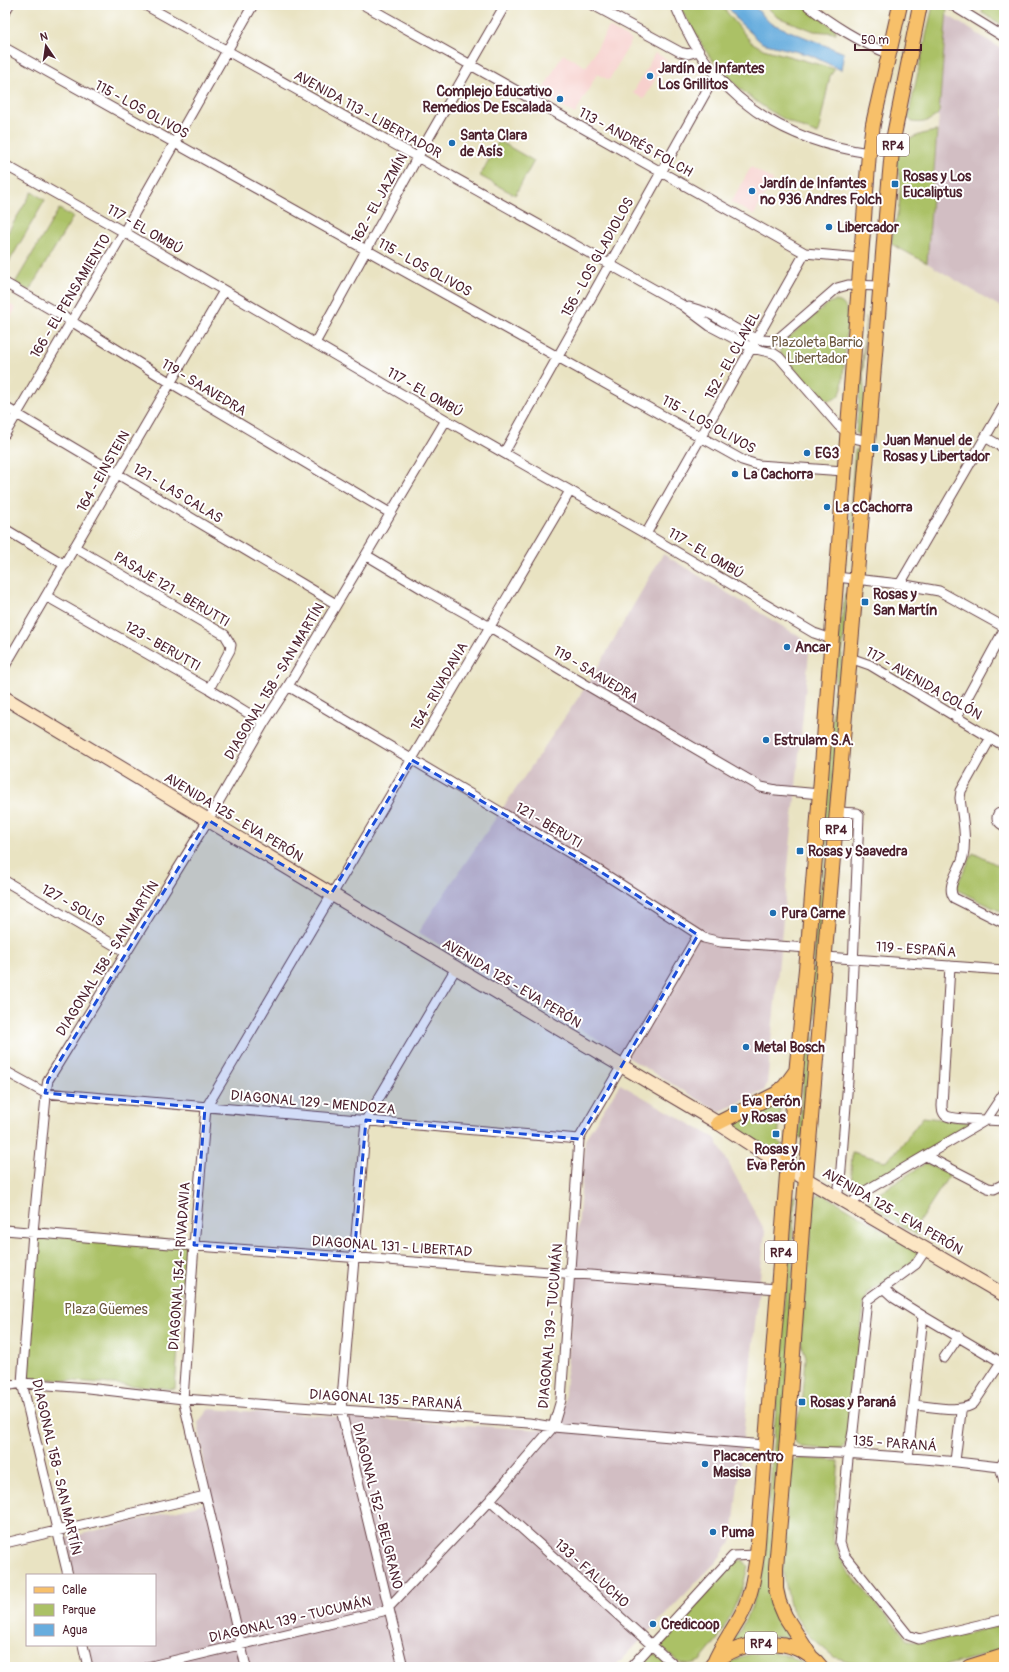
<svg xmlns="http://www.w3.org/2000/svg" width="1009" height="1672" font-family="Pangolin,sans-serif">
<style>
.built{fill:#f7d0cd}
.industrial{fill:#d2bec3}
.green{fill:#abc166;stroke:#7a7048}
.water{fill:#68adde;stroke:#596684}
.lines{fill:none;stroke-linecap:round;stroke-linejoin:round}
.street-casing{stroke:#623c42;stroke-width:11}
.secondary-casing{stroke:#623c42;stroke-width:15}
.primary-casing{stroke:#623c42;stroke-width:16}
.street{stroke:#fff;stroke-width:9}
.secondary{stroke:#fce6c4;stroke-width:13}
.primary{stroke:#f7c06b;stroke-width:14}
.marked{fill:#1d4ed8;fill-opacity:0.2;stroke:#1d4ed8;stroke-width:3;stroke-dasharray:8 5;stroke-linejoin:round}
.poi-dot{fill:#1f6fb2;stroke:#fff;stroke-width:1.5}
.labels{text-anchor:middle;stroke-width:4;stroke-linejoin:round;paint-order:stroke}
.shield{fill:#fff;stroke:#80626b;stroke-width:1}
.shield-label{font-size:13px;font-weight:bold;fill:#4a1f2b}
.poi-label{font-size:14px;font-weight:bold;fill:#4a1f2b;stroke:#fff;text-anchor:start}
.street-label{font-size:14px;fill:#4a1f2b;stroke:#fff}
.park-label{font-size:14px;fill:#6c5840;stroke:#fff}
</style>
<rect width="100%" height="100%" fill="#fff"/>
<filter id="ink" filterUnits="userSpaceOnUse"><feTurbulence type="fractalNoise" baseFrequency=".025" numOctaves="2"/><feDisplacementMap in="SourceGraphic" scale="8" xChannelSelector="R" yChannelSelector="G"/><feConvolveMatrix kernelMatrix="1 2 1 2 8 2 1 2 1" color-interpolation-filters="sRGB"/></filter>
<filter id="wash" filterUnits="userSpaceOnUse"><feTurbulence type="fractalNoise" baseFrequency=".012" numOctaves="4" result="noise"/><feDisplacementMap in="SourceGraphic" scale="16" xChannelSelector="R" yChannelSelector="G"/><feGaussianBlur stdDeviation="0.9" result="paint"/><feColorMatrix in="noise" values="0 0 0 0 0 0 0 0 0 0 0 0 0 0 0 0 0 1.4 0 .05"/><feComposite in="paint" operator="in"/></filter>
<g filter="url(#wash)">
<rect width="100%" height="100%" fill="#e9e3c2"/>
<!-- built -->
<path class="built" d="M609 27 632 40 609 80 597 74 575 114 540 95 563 54 586 67Z
M655 53 667 59 644 99 633 93Z
M751 167 773 180 754 215 731 202Z
M5 302 16 308 5 327Z"/>
<!-- industrial -->
<path class="industrial" d="M947 15 1004 50V309L927 263Z
M663 554 800 637 806 644 809 653 767 1084 764 1091 719 1112 418 932 591 679Z
M620 1084 715 1138 765 1231 732 1540 717 1561 615 1667H94L89 1645H155V1575H74L66 1538 210 1502 198 1422 209 1409 562 1431 585 1139Z"/>
<!-- green -->
<path class="green" d="M680 5H721L751 42 763 49 835 69 830 76 818 134C776 119 738 93 710 57 699 42 691 25 681 10Z
M765 5H803L836 30V33L814 31 777 17Z
M933 5H941L947 9 939 113C931 121 923 124 912 122L908 117Z
M984 5H1004V26L982 13Z
M937 131 927 263 891 244C893 227 900 211 900 195 901 189 900 182 899 176 899 171 896 166 896 161 896 140 921 133 937 131Z
M499 141 534 161 515 195 480 176Z
M32 192 45 200 5 269V237Z
M59 209 73 217 29 291 15 283Z
M834 301C845 301 847 309 848 318L842 388C840 399 830 403 820 398L781 354C779 348 780 344 784 341L829 303Z
M866 317 863 372 865 399 862 436 856 433Z
M856 449 860 453 853 550H851L852 524 850 506 855 452Z
M847 593 809 1095 803 1135 801 1139 799 1135 839 633 845 594Z
M973 853 1004 868V913L955 889Z
M781 1095 785 1098 781 1102 778 1141 782 1145 781 1150 774 1151 732 1126 731 1123Z
M923 1117 974 1123 856 1193 851 1173 852 1152 885 1161 897 1151Z
M926 1163 950 1174 919 1222 917 1235 864 1203Z
M822 1193 918 1251 913 1262 868 1293 864 1305 850 1429 845 1446 836 1450 801 1447 795 1442 794 1429 802 1407 806 1358 800 1338 814 1198Z
M794 1195H795L792 1249 793 1276 780 1621 792 1640C768 1633 750 1632 728 1648 747 1622 757 1597 764 1566L792 1198Z
M37 1230 186 1241 175 1389 25 1377Z
M802 1458 839 1461 832 1537 845 1568 908 1640 923 1642 934 1641 1004 1625V1650L944 1666 868 1667 834 1657 809 1636 791 1609 783 1572 790 1463Z
M743 1560 748 1566 743 1587 730 1617 717 1640 700 1661 690 1664 680 1663 662 1648V1642L737 1561Z
M770 1652 790 1656 808 1667H724C737 1655 753 1653 770 1652Z
M654 1653 672 1667H637L650 1654Z"/>
<!-- water -->
<path class="water" d="M727 5H753L770 23 844 53 841 70 810 55 762 43 738 21Z"/>
</g>
<g filter="url(#ink)">
<g class="lines">
<defs>
<path id="street" d="M145 5 609 264 682 305 710 326 752 348 773 353 779 357 839 426 854 438 868 441
M364 5 805 253 860 258
M593 5 680 52 688 54 698 51
M675 5C710 93 776 140 869 153
M807 5C829 23 863 44 890 54
M952 5 1004 37
M5 12 9 5
M5 48 742 460 758 465 844 471
M5 165 124 232 446 420 646 534 814 633 832 639
M5 283 71 321 171 383 390 513
M689 307C696 309 703 311 710 314 728 323 757 347 778 339L837 288 848 285 881 286
M315 343 417 158 505 5
M5 407 336 604
M5 434 124 232 253 5
M985 437 1004 448
M504 453 715 76
M5 529 65 565
M646 534 805 253
M74 547 225 635 231 645 230 650 209 689
M366 555 426 591 490 627 583 683 761 787 776 790 820 794
M836 577 900 584 939 591 1004 627
M900 584 1004 405
M46 596 209 689 264 723
M850 658 870 665 1004 746
M5 666 224 291
M288 686 595 868 704 938 721 942 808 948
M956 718 1004 630
M990 739 961 791 960 798C962 816 967 838 963 857 960 870 945 886 954 898L1004 923
M1004 810 998 814C995 820 999 823 1004 826
M5 881 126 952
M826 957 1004 970
M950 966 942 1106C942 1109 942 1112 945 1115 952 1120 977 1119 986 1120L1004 1093
M5 1071 45 1093 579 1139
M926 1156 988 1188 994 1189 1004 1184
M837 1197 840 1181 849 1068 859 815 857 813 838 812
M850 1205 862 1193 986 1120 1004 1121
M5 1230 131 1241 778 1289
M926 1249 916 1264 867 1300 853 1431 848 1459 840 1543 844 1555 908 1635 919 1639 1004 1619
M883 1288 894 1298 923 1316 908 1458
M923 1316 1004 1364
M944 1358 959 1336
M5 1386 22 1383 88 1388 183 1399 529 1423 553 1427 765 1445
M914 1405C929 1406 963 1414 974 1403L1001 1362
M786 1451C858 1453 929 1458 1000 1467
M955 1461 961 1412 959 1409
M1004 1461 1000 1467 1004 1481
M490 1500 676 1667
M5 1543 205 1496
M68 1575 22 1383 33 1232 47 1086 48 1080 208 820 264 723 288 686 446 420
M83 1645 88 1667
M147 1667 383 1611 388 1608 490 1500 553 1427 561 1400 579 1139 698 935
M246 1667 183 1399 194 1245 206 1108 570 491
M403 1667 341 1410 366 1120 456 968
M631 1667 733 1556 757 1555"/>
<path id="secondary" d="M5 698 316 885 718 1123 787 1168 1004 1295"/>
<path id="primary" d="M718 1123 776 1094 785 1086 796 1071
M811 1657 785 1616 779 1602 776 1589V1567L786 1451 804 1201 867 454 886 216 893 140 920 5
M714 1663C721 1646 731 1633 740 1617 751 1598 754 1576 757 1555L790 1137 808 948 869 153 873 124 900 5
M712 1665C740 1637 796 1634 821 1667
M969 1667 1004 1656"/>
</defs>
<!-- street casing -->
<use href="#street" class="street-casing"/>
<!-- secondary casing -->
<use href="#secondary" class="secondary-casing"/>
<!-- primary casing -->
<use href="#primary" class="primary-casing"/>
<!-- street -->
<use href="#street" class="street"/>
<!-- secondary -->
<use href="#secondary" class="secondary"/>
<!-- primary -->
<use href="#primary" class="primary"/>
</g>
</g>
<!-- marked area -->
<path class="marked" d="M412 760 595 868 698 935 579 1139 366 1120 354 1257 194 1245 205 1108 45 1093 48 1080 208 820 331 894Z"/>
<!-- markers -->
<g class="poi-dot">
<circle cx="650" cy="76" r="4"/>
<circle cx="560" cy="99" r="4"/>
<circle cx="452" cy="143" r="4"/>
<rect x="891" y="180" width="8" height="8" rx="2"/>
<circle cx="752" cy="191" r="4"/>
<circle cx="829" cy="227" r="4"/>
<rect x="871" y="444" width="8" height="8" rx="2"/>
<circle cx="807" cy="453" r="4"/>
<circle cx="735" cy="474" r="4"/>
<circle cx="827" cy="507" r="4"/>
<rect x="861" y="598" width="8" height="8" rx="2"/>
<circle cx="787" cy="647" r="4"/>
<circle cx="766" cy="740" r="4"/>
<rect x="796" y="847" width="8" height="8" rx="2"/>
<circle cx="773" cy="913" r="4"/>
<circle cx="746" cy="1047" r="4"/>
<rect x="730" y="1105" width="8" height="8" rx="2"/>
<rect x="772" y="1130" width="8" height="8" rx="2"/>
<rect x="798" y="1398" width="8" height="8" rx="2"/>
<circle cx="705" cy="1464" r="4"/>
<circle cx="713" cy="1532" r="4"/>
<circle cx="653" cy="1624" r="4"/>
</g>
<g class="labels">
<!-- shield labels -->
<g class="shield">
<rect x="877" y="134" width="32" height="22" rx="3"/>
<rect x="820" y="818" width="32" height="22" rx="3"/>
<rect x="765" y="1241" width="32" height="22" rx="3"/>
<rect x="745" y="1632" width="32" height="22" rx="3"/>
</g>
<g class="shield-label">
<text x="893" y="150">RP4</text>
<text x="836" y="834">RP4</text>
<text x="781" y="1257">RP4</text>
<text x="761" y="1648">RP4</text>
</g>
<!-- poi labels -->
<g class="poi-label">
<text x="658" y="73">Jardín de Infantes<tspan x="658" dy="16">Los Grillitos</tspan></text>
<text x="552" y="96" text-anchor="end">Complejo Educativo<tspan x="552" dy="16">Remedios De Escalada</tspan></text>
<text x="460" y="140">Santa Clara<tspan x="460" dy="16">de Asís</tspan></text>
<text x="903" y="181">Rosas y Los<tspan x="903" dy="16">Eucaliptus</tspan></text>
<text x="760" y="188">Jardín de Infantes<tspan x="760" dy="16">nº 936 Andres Folch</tspan></text>
<text x="837" y="232">Libercador</text>
<text x="883" y="445">Juan Manuel de<tspan x="883" dy="16">Rosas y Libertador</tspan></text>
<text x="815" y="458">EG3</text>
<text x="743" y="479">La Cachorra</text>
<text x="835" y="512">La cCachorra</text>
<text x="873" y="599">Rosas y<tspan x="873" dy="16">San Martín</tspan></text>
<text x="795" y="652">Ancar</text>
<text x="774" y="745">Estrulam S.A.</text>
<text x="808" y="856">Rosas y Saavedra</text>
<text x="781" y="918">Pura Carne</text>
<text x="754" y="1052">Metal Bosch</text>
<text x="742" y="1106">Eva Perón<tspan x="742" dy="16">y Rosas</tspan></text>
<text x="776" y="1154" text-anchor="middle">Rosas y<tspan x="776" dy="16">Eva Perón</tspan></text>
<text x="810" y="1407">Rosas y Paraná</text>
<text x="713" y="1461">Placacentro<tspan x="713" dy="16">Masisa</tspan></text>
<text x="721" y="1537">Puma</text>
<text x="661" y="1629">Credicoop</text>
</g>
<!-- street labels -->
<g class="street-label">
<text transform="translate(142 109) rotate(29)" y="5">115 - LOS OLIVOS</text>
<text transform="translate(368 114) rotate(29)" y="5">AVENIDA 113 - LIBERTADOR</text>
<text transform="translate(636 142) rotate(29)" y="5">113 - ANDRÉS FOLCH</text>
<text transform="translate(379 198) rotate(-61)" y="5">162 - EL JAZMÍN</text>
<text transform="translate(145 229) rotate(30)" y="5">117 - EL OMBÚ</text>
<text transform="translate(597 257) rotate(-61)" y="5">156 - LOS GLADIOLOS</text>
<text transform="translate(425 267) rotate(29)" y="5">115 - LOS OLIVOS</text>
<text transform="translate(70 296) rotate(-59)" y="5">166 - EL PENSAMIENTO</text>
<text transform="translate(732 355) rotate(-61)" y="5">152 - EL CLAVEL</text>
<text transform="translate(204 387) rotate(31)" y="5">119 - SAAVEDRA</text>
<text transform="translate(425 392) rotate(30)" y="5">117 - EL OMBÚ</text>
<text transform="translate(709 424) rotate(29)" y="5">115 - LOS OLIVOS</text>
<text transform="translate(103 471) rotate(-60)" y="5">164 - EINSTEIN</text>
<text transform="translate(178 493) rotate(31)" y="5">121 - LAS CALAS</text>
<text transform="translate(706 553) rotate(31)" y="5">117 - EL OMBÚ</text>
<text transform="translate(172 589) rotate(31)" y="5">PASAJE 121 - BERUTTI</text>
<text transform="translate(163 646) rotate(30)" y="5">123 - BERUTTI</text>
<text transform="translate(596 674) rotate(31)" y="5">119 - SAAVEDRA</text>
<text transform="translate(274 681) rotate(-59)" y="5">DIAGONAL 158 - SAN MARTÍN</text>
<text transform="translate(924 683) rotate(30)" y="5">117 - AVENIDA COLÓN</text>
<text transform="translate(439 686) rotate(-60)" y="5">154 - RIVADAVIA</text>
<text transform="translate(234 817) rotate(31)" y="5">AVENIDA 125 - EVA PERÓN</text>
<text transform="translate(549 825) rotate(31)" y="5">121 - BERUTI</text>
<text transform="translate(73 905) rotate(30)" y="5">127 - SOLIS</text>
<text transform="translate(916 949) rotate(4)" y="5">119 - ESPAÑA</text>
<text transform="translate(107 958) rotate(-58)" y="5">DIAGONAL 158 - SAN MARTÍN</text>
<text transform="translate(512 983) rotate(31)" y="5">AVENIDA 125 - EVA PERÓN</text>
<text transform="translate(313 1102) rotate(5)" y="5">DIAGONAL 129 - MENDOZA</text>
<text transform="translate(893 1211) rotate(30)" y="5">AVENIDA 125 - EVA PERÓN</text>
<text transform="translate(392 1246) rotate(4)" y="5">DIAGONAL 131 - LIBERTAD</text>
<text transform="translate(179 1266) rotate(-86)" y="5">DIAGONAL 154 - RIVADAVIA</text>
<text transform="translate(550 1326) rotate(-85)" y="5">DIAGONAL 139 - TUCUMÁN</text>
<text transform="translate(386 1399) rotate(4)" y="5">DIAGONAL 135 - PARANÁ</text>
<text transform="translate(895 1443) rotate(4)" y="5">135 - PARANÁ</text>
<text transform="translate(57 1467) rotate(77)" y="5">DIAGONAL 158 - SAN MARTÍN</text>
<text transform="translate(378 1506) rotate(76)" y="5">DIAGONAL 152 - BELGRANO</text>
<text transform="translate(592 1573) rotate(42)" y="5">133 - FALUCHO</text>
<text transform="translate(290 1619) rotate(-13)" y="5">DIAGONAL 139 - TUCUMÁN</text>
</g>
<!-- park labels -->
<g class="park-label">
<text x="817" y="347">Plazoleta Barrio<tspan x="817" dy="16">Libertador</tspan></text>
<text x="106" y="1314">Plaza Güemes</text>
</g>
</g>
<!-- margin -->
<rect width="1009" height="1672" fill="none" stroke="#fff" stroke-width="20"/>
<!-- legend -->
<rect x="26" y="1574" width="130" height="72" fill="#ffffff" stroke="#b7a5aa"/>
<rect x="34" y="1587" width="20" height="6" fill="#f7c06b" stroke="#b7a5aa"/>
<text x="62" y="1594" font-size="12" fill="#4a1f2b">Calle</text>
<rect x="34" y="1604" width="20" height="12" fill="#abc166" stroke="#b7a5aa"/>
<text x="62" y="1614" font-size="12" fill="#4a1f2b">Parque</text>
<rect x="34" y="1624" width="20" height="12" fill="#68adde" stroke="#b7a5aa"/>
<text x="62" y="1634" font-size="12" fill="#4a1f2b">Agua</text>
<!-- north arrow -->
<g transform="translate(46 46) rotate(347)" stroke="#ffffff" stroke-width="3" paint-order="stroke">
<path d="M0-3L7 15L0 10L-7 15Z" fill="#4a1f2b"/>
<text y="-6" font-size="11" font-weight="bold" text-anchor="middle" fill="#4a1f2b">N</text>
</g>
<!-- scale -->
<path d="M855 44v6h66v-6" fill="none" stroke="#4a1f2b" stroke-width="2"/>
<text x="861" y="44" font-size="12" fill="#4a1f2b" stroke="#ffffff" stroke-width="3" paint-order="stroke">50 m</text>
</svg>
